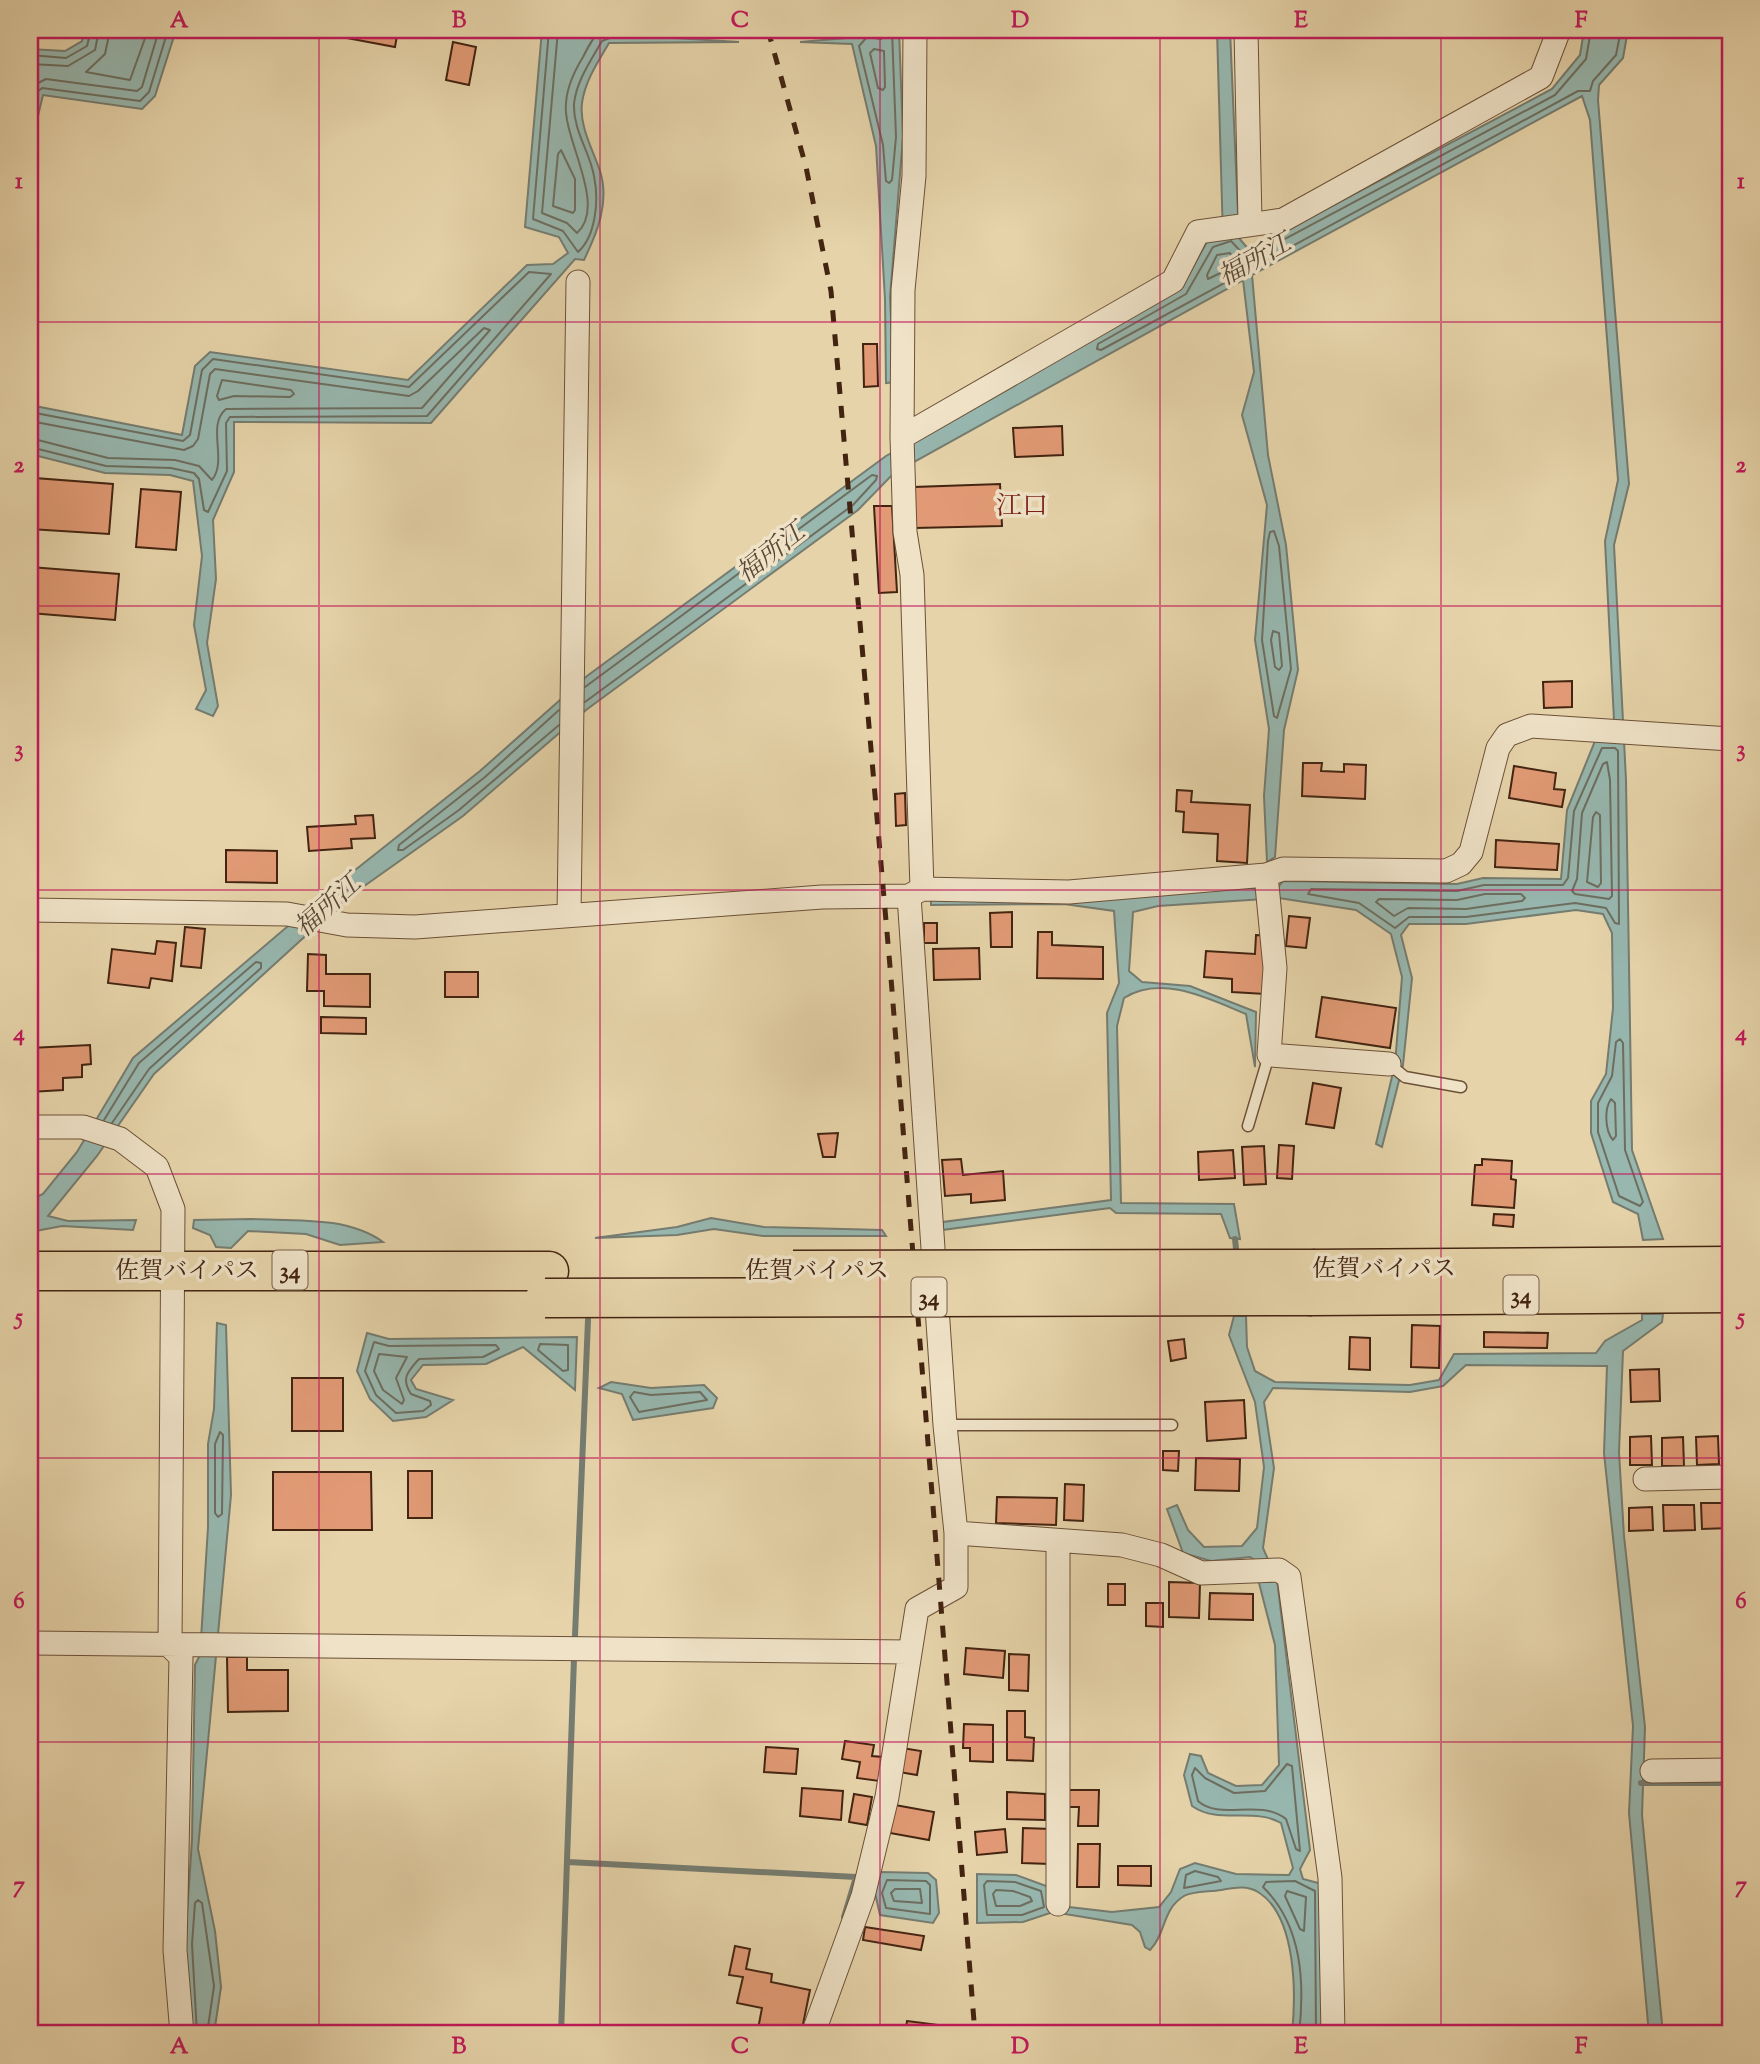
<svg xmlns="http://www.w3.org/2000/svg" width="1760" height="2064" font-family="'Sorts Mill Goudy','Noto Serif JP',serif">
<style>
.water{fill:#97b7af;stroke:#757c70;stroke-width:2}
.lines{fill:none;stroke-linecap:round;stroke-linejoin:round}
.shore{stroke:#6d6e60;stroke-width:2}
.stream{stroke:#757c70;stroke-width:6}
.building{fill:#e19a75;stroke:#432411;stroke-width:2}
.lane-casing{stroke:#6c5037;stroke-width:13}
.street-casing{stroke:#6c5037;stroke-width:25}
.highway-casing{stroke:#432411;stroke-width:41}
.lane{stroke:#efe2c7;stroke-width:10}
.street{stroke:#efe2c7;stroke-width:23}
.highway{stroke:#e6d3a9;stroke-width:38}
.rail{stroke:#432411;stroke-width:5;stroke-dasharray:12 12;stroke-linecap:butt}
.highway-bridge-casing{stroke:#432411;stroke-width:41;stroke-linecap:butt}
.highway-bridge{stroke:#e6d3a9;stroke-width:38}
.grid{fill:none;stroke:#c2185b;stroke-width:2;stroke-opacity:0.55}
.labels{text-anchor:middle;stroke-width:7;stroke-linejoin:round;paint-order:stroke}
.shield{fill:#efe2c7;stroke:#775d48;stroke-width:2}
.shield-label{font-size:23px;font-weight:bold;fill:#432411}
.street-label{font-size:24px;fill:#432411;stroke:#efe2c7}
.water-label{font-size:26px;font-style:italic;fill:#584938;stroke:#efe2c7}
.neighbourhood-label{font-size:26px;fill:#7a1f14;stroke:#efe2c7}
.neatline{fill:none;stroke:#c2185b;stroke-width:2.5}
.grid-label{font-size:23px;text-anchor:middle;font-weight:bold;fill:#c2185b}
</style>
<rect width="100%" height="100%" fill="#e6d3a9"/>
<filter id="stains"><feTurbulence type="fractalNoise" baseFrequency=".00286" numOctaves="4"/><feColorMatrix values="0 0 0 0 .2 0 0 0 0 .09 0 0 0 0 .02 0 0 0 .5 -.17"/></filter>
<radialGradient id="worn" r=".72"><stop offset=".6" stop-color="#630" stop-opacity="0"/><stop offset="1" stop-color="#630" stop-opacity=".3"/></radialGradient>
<!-- water -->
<path class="water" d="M84 30H176L155 96 142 109 43 95 30 149V49L65 51 82 41Z
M542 30H622L628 35 739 42 609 43C598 62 585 81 582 103 579 126 593 150 600 171 610 202 597 233 584 260L575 259 431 423 234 422V472L213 520 216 579 207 643 218 706 213 716 196 709 206 690 194 625 202 556 193 481 170 475 105 473 30 454V405L182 435 195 366 210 352 408 380 527 265 553 264 568 253 559 237 525 227Z
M859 30H873L876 33 899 30 903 137 890 297 894 382 886 383 885 299 876 146 852 44 800 42 858 37Z
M1217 30H1230L1239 238 1249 250 1552 89 1580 55 1584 30H1628L1623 58 1599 85 1598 100 1629 484 1614 545 1626 780 1632 1150 1663 1239 1643 1240 1638 1214 1613 1202 1591 1133V1101L1606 1074 1613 1008 1612 933 1603 914 1576 910 1466 924H1409L1401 935 1412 978 1403 1065 1382 1147 1376 1144 1395 1064 1402 977 1391 934 1356 910 1279 898 1158 906 1133 912 1129 971 1142 982 1190 986 1256 1012 1255 1067 1246 1014C1209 999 1162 974 1124 998L1117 1026 1121 1203 1234 1204 1240 1239 1230 1238 1221 1214 1116 1213 1110 1208 942 1230 943 1222 1111 1200 1107 1013 1119 983 1114 911 1064 904 931 905V898L1239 884 1264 892 1276 890 1283 881 1457 884 1483 878 1561 879 1567 810 1595 741 1615 740 1605 541 1618 480 1590 120 1582 96 1252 275 1268 455 1286 545 1298 670 1284 730 1275 857 1267 862 1264 796 1269 729 1255 640 1267 505 1242 415 1254 372 1243 280 894 473 858 510 586 710 463 816 346 899 154 1074 97 1156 48 1216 68 1221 136 1220 133 1230 62 1226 30 1232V1200L43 1194 77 1152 133 1058 335 886 480 771 587 676 886 456 1181 289 1208 240 1223 238Z
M711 1218 764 1227 882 1230 886 1236H763L714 1229 677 1235 595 1238 677 1227Z
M251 1219C294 1221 347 1216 383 1242L340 1245 306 1234 248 1231 231 1248 216 1247 210 1235 193 1228 194 1220Z
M1642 1314H1663L1662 1322 1623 1351 1619 1452 1624 1536 1645 1727 1642 1815 1663 2034H1649L1629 1813 1633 1726 1604 1453 1607 1366 1466 1365 1443 1386 1410 1392 1273 1388 1264 1402 1274 1468 1263 1548 1277 1580 1310 1850 1300 1869 1303 1879 1322 1884 1323 2034H1292C1296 1995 1297 1916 1258 1892 1246 1885 1234 1888 1221 1890 1210 1892 1193 1891 1184 1896 1162 1909 1166 1934 1150 1950L1145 1947 1140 1932 1132 1925 1053 1912 1023 1922 977 1923V1874L1016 1875 1049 1887 1052 1905 1112 1912 1159 1907 1171 1892 1180 1869 1195 1863 1236 1874 1289 1875 1293 1868 1281 1823C1253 1807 1219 1825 1192 1806L1184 1775 1190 1754 1201 1756 1208 1773 1236 1786 1262 1785 1279 1765 1275 1645 1259 1583 1263 1578 1261 1564 1250 1557 1211 1561 1183 1553 1167 1509 1177 1505 1188 1530 1204 1547 1242 1546 1257 1528 1264 1467 1255 1402 1229 1335 1234 1316H1246L1247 1347 1255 1371 1275 1382 1410 1385 1439 1380 1454 1354 1596 1353 1605 1341 1642 1320Z
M217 1323 226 1325 231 1495 198 1849 215 1931 221 1987 214 2034H191L185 1944 192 1840 195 1665 200 1655 208 1527V1444L214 1409Z
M367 1333 389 1339 577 1337 575 1390 523 1347 486 1364 423 1365 411 1380 416 1389 453 1400 426 1417 393 1421 370 1399 357 1371Z
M611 1382 651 1388 704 1385 717 1398 713 1408 633 1420 622 1394 599 1388Z
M880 1872 928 1873 936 1880 939 1913 933 1923 880 1915 875 1893Z"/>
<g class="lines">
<!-- shore -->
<path class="shore" d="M110 30 105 54 86 72 130 80 148 30
M549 30 533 219 563 231 578 252C596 236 599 200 594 176 590 152 573 131 574 104 576 82 591 60 602 41L617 35 618 30
M558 30 542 213 567 223 577 233C608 205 562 138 566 103 567 87 575 70 583 57 588 47 593 37 601 30
M885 30 881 39 867 37 859 46 883 145 886 181 889 183 892 180 896 137 892 30
M1591 30 1586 59 1555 95 1253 256 1244 255 1231 241 1213 247 1186 294 1098 344 1097 349 1101 350 1578 91H1590L1593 81 1616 55 1621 30
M874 49 884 51 885 87 883 90 878 88 870 53Z
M30 55 66 58 87 46 91 30
M30 64 68 66 95 50 99 30
M30 87 46 79 137 91 142 87 159 30
M30 119 36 93 42 88 140 101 149 92 168 30
M561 150 575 179V210L573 213 553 206 558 154Z
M1230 253 1237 265 1208 279 1207 275 1217 255Z
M222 380 291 390 294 394 290 397 234 396 219 400 217 396Z
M30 412 183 441 190 435 202 370 213 359 409 387 529 272 551 274 427 416 230 417 226 423 227 471 208 512 204 510 199 479 194 473 171 468 106 466 30 447
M30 421 184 450 193 446 198 439 210 374 215 369 409 396 418 391 484 328 490 330 422 408 226 409C206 426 228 460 212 480L199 466 175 460 108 458 30 438
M1274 531 1279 546 1291 669 1277 718 1274 716 1262 640 1268 541 1270 532Z
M1273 631 1279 633 1282 666 1279 670 1275 667 1271 640Z
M585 702 853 505 876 480 877 476 872 475 585 687
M559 725 459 810 403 850H398L399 845 485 777 559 710
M1602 748H1615L1618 751 1619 924 1615 923 1606 908 1575 903 1466 917H1409L1395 928 1359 903 1308 894 1311 889 1457 891 1484 885H1563L1568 878 1574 811Z
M1607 762 1610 780 1612 896 1609 899 1575 894 1572 891 1577 879 1582 813 1603 764Z
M1596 812 1600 815 1601 883 1598 887 1587 882 1593 817Z
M1485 894H1521L1525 898 1522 901 1466 909 1408 908 1394 916 1376 902 1379 899 1457 900Z
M1620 1039 1623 1043 1625 1150 1643 1202 1640 1206 1619 1196 1598 1132V1103L1612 1076 1616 1042Z
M1611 1099 1615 1103 1616 1136 1613 1140C1605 1131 1604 1109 1611 1099Z
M104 1120 139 1063 256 962 261 963V968L149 1069 112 1123
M374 1342 389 1346 496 1345 499 1349 483 1357 419 1359C407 1372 401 1379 411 1394L430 1401 431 1405 423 1411 396 1413 376 1395 365 1371Z
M540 1344 568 1345V1370L563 1371 538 1350Z
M379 1354 407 1357 396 1378 404 1400 402 1404 383 1390 374 1371Z
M634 1392 651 1395 700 1392 707 1400 639 1412 630 1397Z
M220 1432 223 1435 222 1514 218 1517 215 1513V1444Z
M1287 1764 1292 1766 1300 1851 1296 1849 1286 1819C1259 1798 1220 1821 1198 1801L1192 1775 1195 1768 1205 1778 1234 1793 1265 1791Z
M1195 1871 1218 1877 1221 1881 1184 1888 1186 1875Z
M887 1880 926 1881 930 1885V1914L886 1908 882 1893Z
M987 1881 1015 1882 1041 1891 1044 1907 1022 1915H987L984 1885Z
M895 1889H920L922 1903 894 1901 891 1893Z
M996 1890 1013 1891 1030 1897 1032 1901 1020 1906H996L993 1894Z
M1287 1891 1306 1897 1304 1931 1300 1929 1285 1896Z
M197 2034 192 1944 195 1903 198 1900 202 1903 214 1986 207 2034
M1299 2034C1305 1982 1302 1925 1263 1887L1266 1882 1295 1881 1315 1891 1316 2034"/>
<!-- stream -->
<path class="stream" d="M1235 1239 1237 1258
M575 1636 588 1320
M1641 1783H1730
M568 1862 856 1877 844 1917
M561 2034 574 1658"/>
</g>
<!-- building -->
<path class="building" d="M338 30H398L395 47 336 36Z
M453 42 476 47 469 85 446 80Z
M863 344H877L878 386 864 387Z
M1062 426 1063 455 1015 457 1013 428Z
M30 468 36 469 35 478 113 484 109 534 30 529Z
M1000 484 1002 526 915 528 914 487Z
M141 489 181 492 176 550 136 547Z
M874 506H892L897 592 879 593Z
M30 567 119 574 115 620 30 613Z
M1572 681V707L1544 708 1543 682Z
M1303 763H1322L1321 771 1344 772V764L1366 765 1365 799 1302 796Z
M1514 766 1556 773 1554 789 1565 790 1562 807 1509 798Z
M1177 790 1192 791 1191 802 1250 805 1247 863 1217 861 1218 834 1183 832 1184 812 1176 811Z
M905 793 906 825 896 826 895 794Z
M373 815 375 838 351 839 352 848 309 851 307 827 356 824 355 816Z
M1496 840 1559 844 1557 870 1495 867Z
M226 850 277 851V883L226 882Z
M1012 912V947H991L990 913Z
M1289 916 1310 918 1306 948 1286 946Z
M924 923H937V943H924Z
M185 927 205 929 201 968 181 966Z
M1038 932H1052V945L1103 947V979L1037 978Z
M1256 935 1268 936 1265 994 1232 992V979L1204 977 1206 951 1255 954Z
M157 941 176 943 172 981 151 978 149 988 108 983 112 949 155 954Z
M979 948 980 979 934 980 933 949Z
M308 954 326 955V974H370V1007L324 1006V991H307Z
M445 972H478V997H445Z
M1322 997 1396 1008 1390 1048 1316 1037Z
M321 1017 366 1018V1034L321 1033Z
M90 1045 91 1064 82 1065V1077L63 1078V1090L30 1092V1048Z
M1313 1083 1341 1088 1334 1128 1306 1124Z
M838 1133 835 1157H823L818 1134Z
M1279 1145 1294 1146 1292 1179 1277 1178Z
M1264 1146 1266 1184 1244 1185 1242 1147Z
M1233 1150 1235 1178 1199 1180 1198 1152Z
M961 1159 963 1175 1003 1171 1005 1200 971 1203V1194L945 1196 942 1160Z
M1482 1159 1512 1161 1511 1179 1516 1180 1514 1208 1472 1205 1475 1165H1482Z
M1494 1214 1514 1215 1513 1227 1493 1225Z
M1412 1325 1440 1326 1439 1368 1411 1367Z
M1484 1332 1548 1333 1547 1348 1484 1347Z
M1350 1337 1370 1338V1370L1349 1369Z
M1184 1339 1186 1358 1171 1361 1168 1341Z
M1659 1369 1660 1401 1631 1402 1630 1370Z
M292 1378H343V1431H292Z
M1244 1400 1246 1438 1207 1441 1205 1402Z
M1651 1436 1652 1465H1630V1437Z
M1718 1436 1719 1464 1697 1465 1696 1437Z
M1683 1437 1684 1466H1662V1438Z
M1163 1451H1179L1178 1471 1163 1470Z
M1196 1458 1240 1459 1239 1491 1195 1490Z
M408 1471H432V1518H408Z
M273 1472H371L372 1530H273Z
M1065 1484 1084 1485 1083 1521 1064 1520Z
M997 1497 1057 1498 1056 1525 996 1523Z
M1701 1503H1729L1730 1528 1702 1529Z
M1663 1505H1694L1695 1530 1664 1531Z
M1652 1507 1653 1530 1629 1531V1508Z
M1169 1582 1200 1583 1199 1618 1169 1617Z
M1108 1584H1125V1605H1108Z
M1210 1593 1253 1594V1620L1209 1619Z
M1146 1603H1163V1627L1146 1626Z
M966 1648 1005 1651 1003 1678 964 1674Z
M1009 1654 1029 1655 1028 1691 1009 1690Z
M227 1657H247V1670H288V1711L228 1712Z
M1007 1711H1025V1737L1034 1738 1033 1761 1007 1760Z
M964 1724 993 1725V1762L970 1761V1748H963Z
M845 1741 874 1745 872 1756 883 1757 879 1781 857 1778 860 1762 842 1759Z
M766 1747 798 1749 796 1774 764 1772Z
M902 1748 921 1751 917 1775 899 1772Z
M802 1788 843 1791 841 1820 800 1816Z
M1069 1790H1099L1098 1826H1078L1079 1807H1069Z
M1007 1792 1045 1794V1820L1007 1819Z
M854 1794 872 1797 867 1825 849 1822Z
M895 1805 934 1812 929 1840 890 1833Z
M1023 1828 1051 1829 1050 1864 1022 1863Z
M1005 1829 1007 1852 977 1855 975 1832Z
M1078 1844H1100L1099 1887H1077Z
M1118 1866H1151V1886L1118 1885Z
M865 1927 924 1936 921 1950 863 1940Z
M735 1946 750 1949 746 1969 772 1974 771 1982 810 1990 801 2034 758 2029 762 2008 737 2003 743 1977 729 1975Z
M907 2021 939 2025 938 2034H905Z"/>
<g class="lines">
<defs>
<path id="lane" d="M1389 1064 1405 1077 1461 1087
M1248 1126 1269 1055
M945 1425H1172"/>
<path id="street" d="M915 30 914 176 903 290 902 437 905 532 912 575 922 889
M1246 30 1250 222
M902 437 1173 281 1198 232 1283 220 1541 77 1559 30
M1266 875 1275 968 1269 1055 1389 1064
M30 910 287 914 347 925 415 927 822 897 909 896 922 889 1069 892 1266 875 1283 869 1446 871 1461 864 1471 852 1498 748 1507 735 1531 726 1730 739
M569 915 578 282
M30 1127H83L120 1139 157 1167 173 1209 170 1646 181 1657 175 1950 182 2034
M1645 1479 1730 1477
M956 1533 1122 1545 1161 1555 1201 1573 1279 1570 1289 1577 1330 1878 1333 2034
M1058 1541V1904
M30 1643 909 1652
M1652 1771 1730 1770
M813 2034 863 1896 887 1797 917 1609 956 1587V1533L945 1425 909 896"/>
<path id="highway" d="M1315 1269 1730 1266
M30 1271H549
M1312 1296 1730 1293"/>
</defs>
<!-- lane casing -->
<use href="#lane" class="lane-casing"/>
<!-- street casing -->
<use href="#street" class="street-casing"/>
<!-- highway casing -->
<use href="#highway" class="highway-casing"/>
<!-- lane -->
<use href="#lane" class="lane"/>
<!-- street -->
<use href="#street" class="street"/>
<!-- highway -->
<use href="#highway" class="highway"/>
<!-- rail -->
<path class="rail" d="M768 30 806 167 831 291 891 978 975 2034"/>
<defs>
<path id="highway-bridge" d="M793 1270 1315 1269
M545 1298 1312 1296"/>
</defs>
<!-- highway-bridge casing -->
<use href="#highway-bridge" class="highway-bridge-casing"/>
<!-- highway-bridge -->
<use href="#highway-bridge" class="highway-bridge"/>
</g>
<!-- grid -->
<path class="grid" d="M319 30V2034M600 30V2034M880 30V2034M1160 30V2034M1441 30V2034M30 322H1730M30 606H1730M30 890H1730M30 1174H1730M30 1458H1730M30 1742H1730"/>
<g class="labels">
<!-- shield labels -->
<g class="shield">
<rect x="272.5" y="1250.5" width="35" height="39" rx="5"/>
<rect x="1503.5" y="1275.5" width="35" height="39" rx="5"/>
<rect x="911.5" y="1277.5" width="35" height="39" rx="5"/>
</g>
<g class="shield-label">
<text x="290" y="1278">34</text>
<text x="1521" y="1303">34</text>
<text x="929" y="1305">34</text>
</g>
<!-- street labels -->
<g class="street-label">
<text x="1384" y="1276">佐賀バイパス</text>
<text x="187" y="1278">佐賀バイパス</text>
<text x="817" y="1278">佐賀バイパス</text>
</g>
<!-- water labels -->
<g class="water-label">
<text transform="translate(1254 259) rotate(-29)" y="9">福所江</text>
<text transform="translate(770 552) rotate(-38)" y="9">福所江</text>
<text transform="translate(327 905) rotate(-42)" y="9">福所江</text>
</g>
<!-- neighbourhood labels -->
<g class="neighbourhood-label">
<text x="1022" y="514">江口</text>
</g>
</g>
<!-- margin -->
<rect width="1760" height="2064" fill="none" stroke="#e6d3a9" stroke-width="77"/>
<rect x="38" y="38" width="1684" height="1987" class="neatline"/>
<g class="grid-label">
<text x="179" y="27">A</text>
<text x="459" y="27">B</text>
<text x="740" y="27">C</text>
<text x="1020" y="27">D</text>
<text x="1301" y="27">E</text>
<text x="1581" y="27">F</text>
<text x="19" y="188">1</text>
<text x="1741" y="188">1</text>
<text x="19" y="472">2</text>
<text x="1741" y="472">2</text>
<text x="19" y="756">3</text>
<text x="1741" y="756">3</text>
<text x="19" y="1040">4</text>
<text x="1741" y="1040">4</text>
<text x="19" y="1324">5</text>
<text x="1741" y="1324">5</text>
<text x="19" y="1608">6</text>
<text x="1741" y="1608">6</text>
<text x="19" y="1892">7</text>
<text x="1741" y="1892">7</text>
<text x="179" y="2053">A</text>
<text x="459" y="2053">B</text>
<text x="740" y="2053">C</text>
<text x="1020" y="2053">D</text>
<text x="1301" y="2053">E</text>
<text x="1581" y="2053">F</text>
</g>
<rect width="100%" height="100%" filter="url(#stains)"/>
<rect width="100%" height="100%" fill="url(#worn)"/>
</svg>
